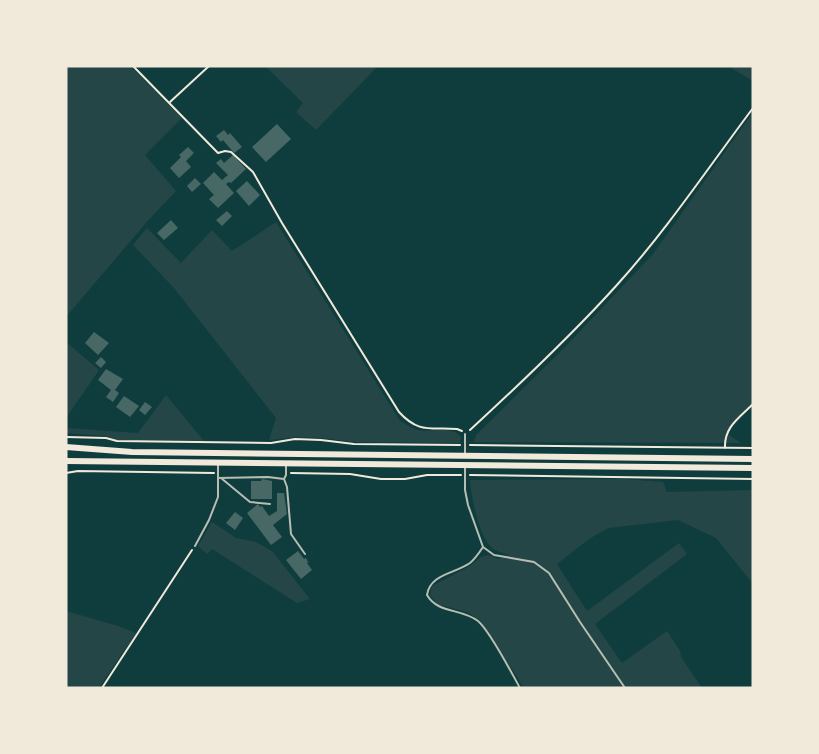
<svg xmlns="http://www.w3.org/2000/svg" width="819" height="754" font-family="Lato,sans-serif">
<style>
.green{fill:#244646}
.building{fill:#486865}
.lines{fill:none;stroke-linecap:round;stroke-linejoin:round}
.path{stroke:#f1e9da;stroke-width:2}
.service{stroke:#b8beb3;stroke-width:2}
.primary{stroke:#f1e9da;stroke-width:6}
</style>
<rect width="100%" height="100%" fill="#0f3d3e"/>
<!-- green -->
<path class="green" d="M66 66H130L182 118 145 155 176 191 145 224 66 317Z
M265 66H378L316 130 296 112 303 103Z
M728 66H753V81Z
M753 112V405L726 433 741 443 474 442 476 435 563 349 653 254Z
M276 222 400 421C406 424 412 429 418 430 432 433 451 425 461 437L460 443 355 442 321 438 296 437 269 440 276 418 174 288 133 245 147 228 181 263 212 230 232 251Z
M66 342 99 370 66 418Z
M166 395 204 441 118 440 106 436 66 433V428L138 433Z
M625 479 663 482 667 492 753 490V584L716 538 678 520 608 528 589 539 557 564 587 611 679 543 687 554 595 624 622 663 667 631 680 651 681 657 702 688H524L481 621 467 612 436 604 430 595 432 586 470 566 481 557 488 555 498 559 509 555C504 553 495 551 491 547 479 536 471 496 470 480Z
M212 522 236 538 256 542 272 551 310 599 297 603 212 549 207 554 198 546Z
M66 611 118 626 136 633 99 688H66Z"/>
<!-- building -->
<path class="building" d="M277 124 291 139 266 162 252 147Z
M224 130 228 135 230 133 242 147 234 153 223 140 221 142 216 136Z
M188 147 194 153 186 161 191 167 179 178 170 168 181 157 179 155Z
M233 155 246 169 231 183 229 182 226 184 234 193 218 208 209 199 214 195 203 183 214 172 222 180 228 175 216 163 221 159 224 163Z
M195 178 201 184 192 192 187 186Z
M247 181 260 195 249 206 236 191Z
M227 211 232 216 222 226 216 220Z
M171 220 178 228 164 240 157 233Z
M94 332 109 343 98 355 85 343Z
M101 357 106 362 101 368 95 363Z
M106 369 123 379 115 390 119 393 113 402 106 397 111 390 98 380Z
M124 396 139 406 130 417 116 407Z
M145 402 152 407 145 415 139 410Z
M262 479 272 481V499H251V481H261Z
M277 493H284L287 514 273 525 282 537 271 545 247 513 258 504 260 507 262 506 269 516 277 511Z
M235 512 243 518 235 530 226 523Z
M298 551 304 559 306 558 308 562 307 563 312 570 301 579 286 560Z"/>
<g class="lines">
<!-- path -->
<path class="path" d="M133 66 218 153 225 151 231 152 253 172 282 223 399 412C419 434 431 427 457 429L462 431
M170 102 209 66
M470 430C520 384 570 337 616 286 666 231 708 168 753 108
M66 437 106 438 117 441 271 443 295 439 321 440 354 444 460 445
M470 445 753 448
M725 448C724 427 739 418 753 404
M66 473 78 471 214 473
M291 473 350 474 381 479H405L427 475H461
M470 475 753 479
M102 688 192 550"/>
<!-- service -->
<path class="service" d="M465 453V434
M465 467V490L468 505 483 547 494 555 534 562 549 573 580 622 625 688
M218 478 268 477 284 479 287 487 291 534 305 554
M221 478 250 502 270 504
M284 479 286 475V465
M195 546 209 520 218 497V464
M483 547C479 553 475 559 470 563 454 574 430 574 427 595 438 614 461 608 478 621 490 631 511 672 520 688"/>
<!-- primary -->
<path class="primary" d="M66 447 132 452 753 459
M66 461 753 468"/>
</g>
<!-- border -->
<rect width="819" height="754" fill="none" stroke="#f1e9da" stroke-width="135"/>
</svg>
